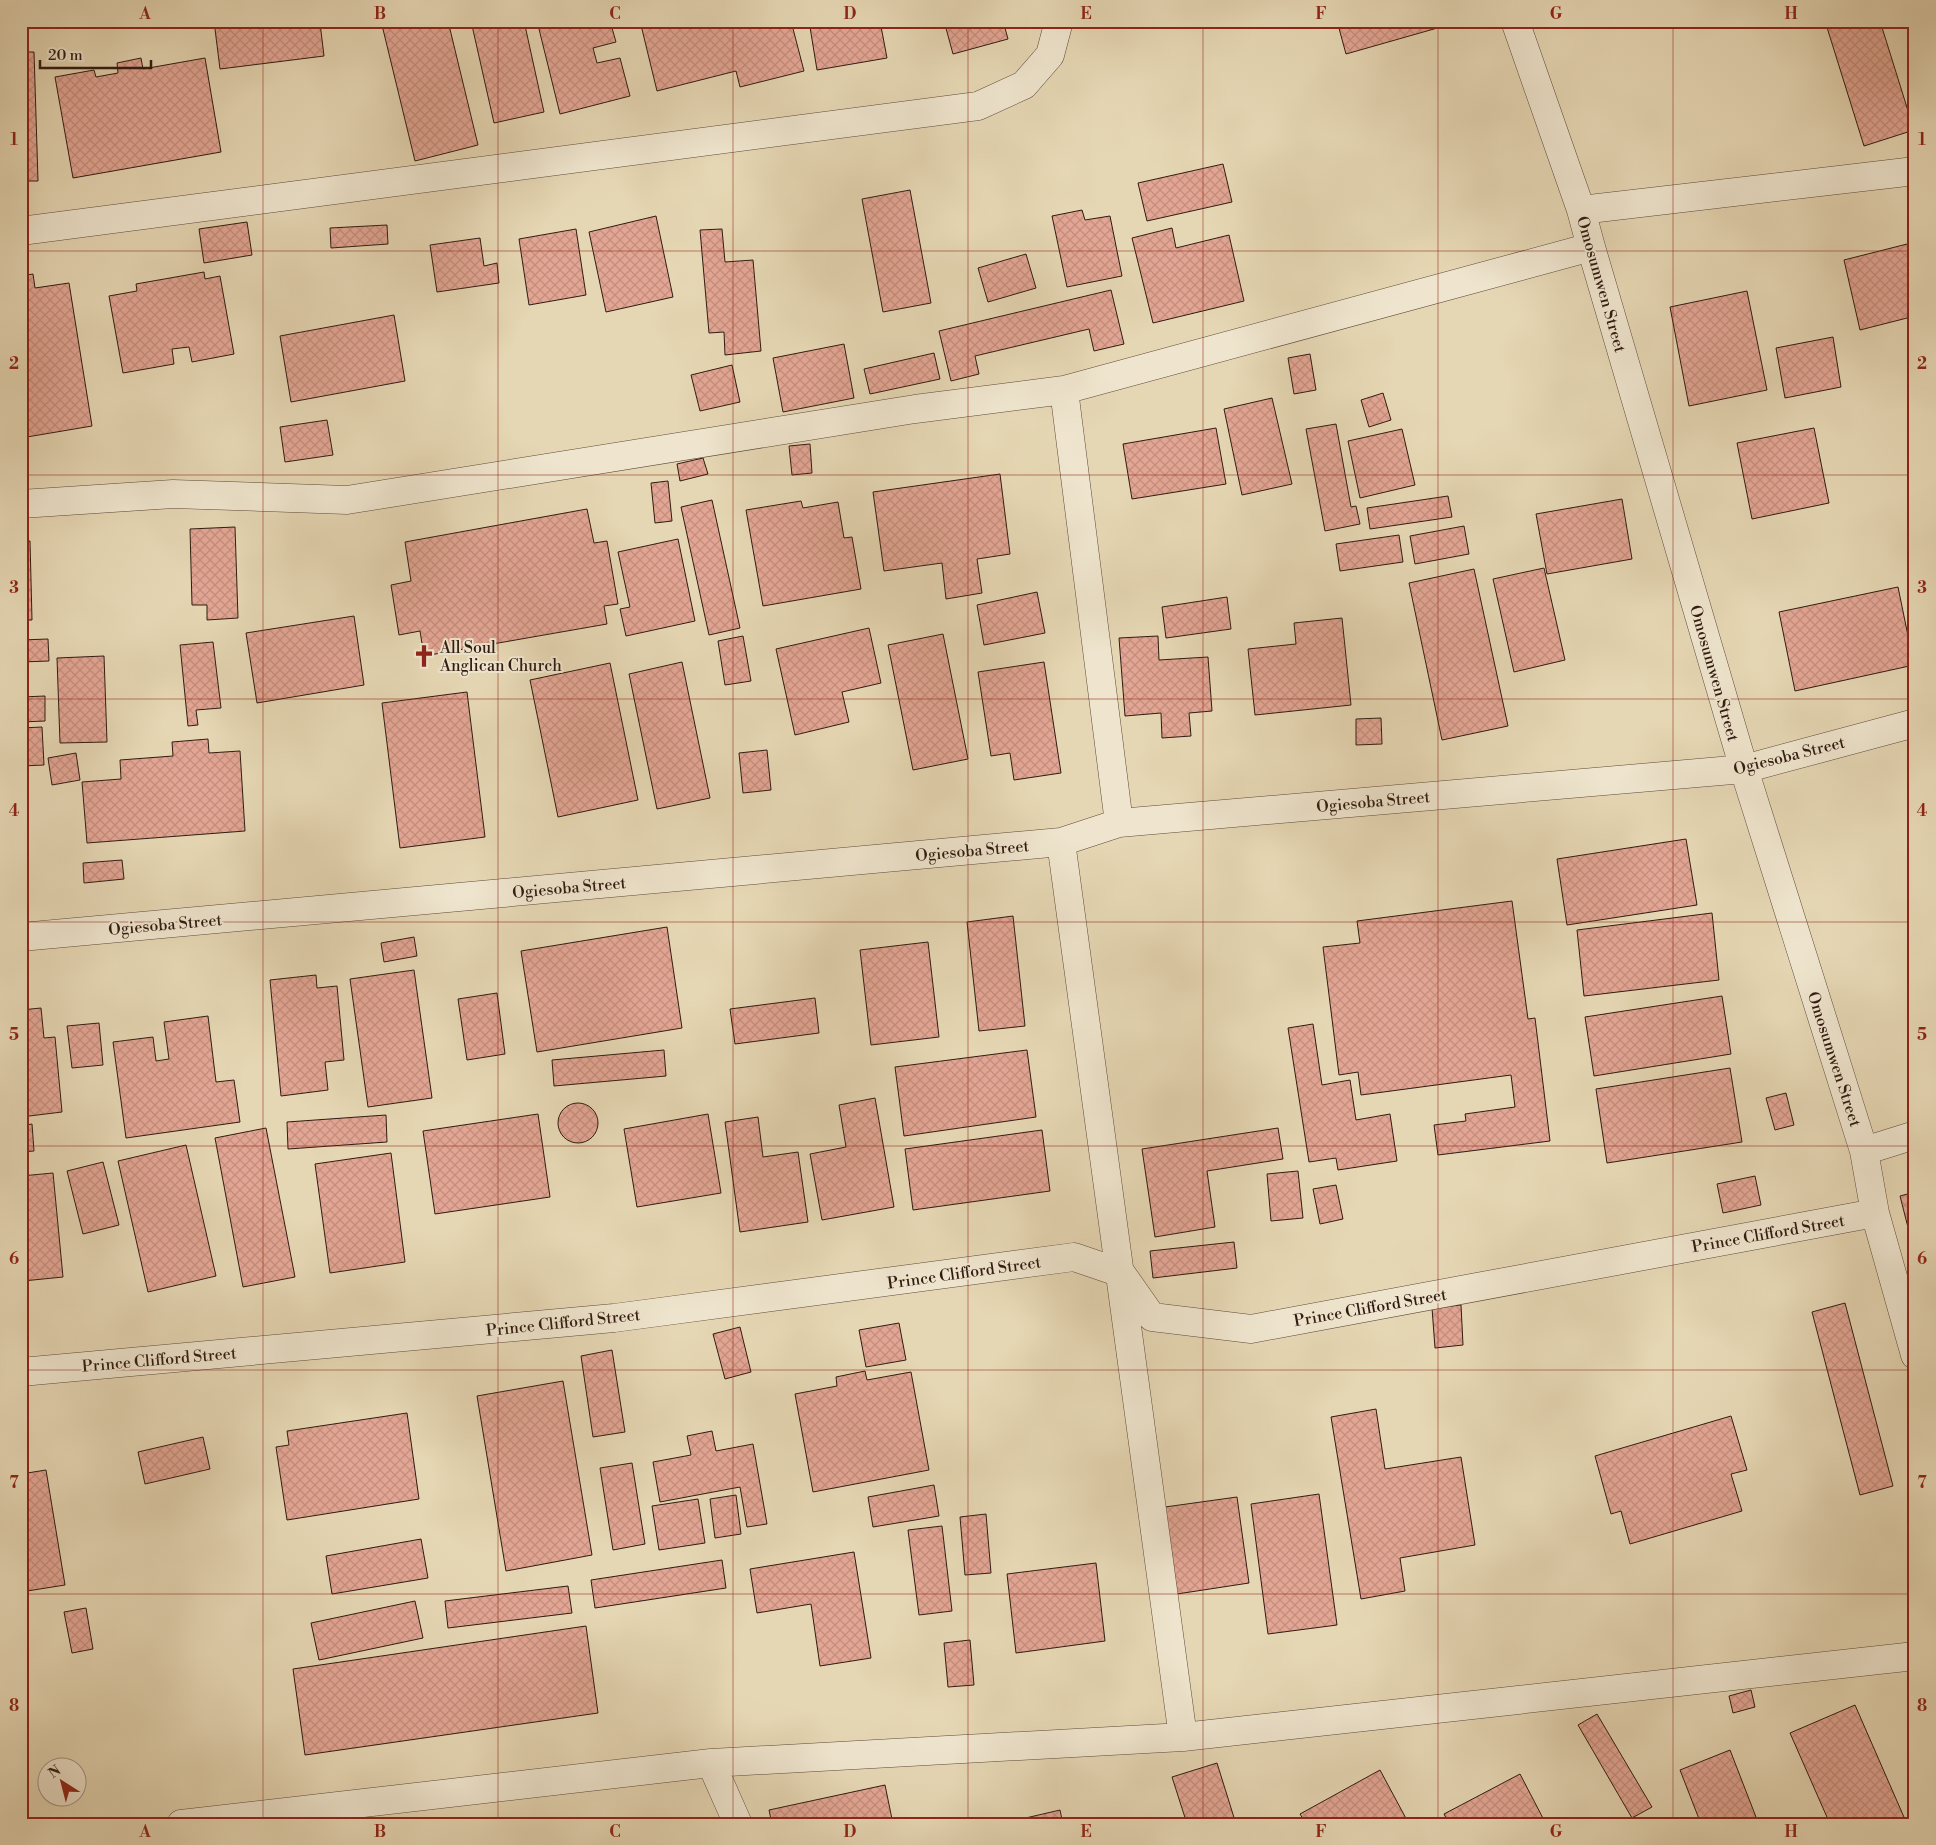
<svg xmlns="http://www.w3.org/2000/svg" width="1936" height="1845" font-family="'Libre Bodoni',serif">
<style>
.building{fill:url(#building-cross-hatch);stroke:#301b11}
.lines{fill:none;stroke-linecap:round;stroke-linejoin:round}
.street-casing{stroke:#5e4a3a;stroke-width:29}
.street{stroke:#efe5ce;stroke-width:28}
.grid{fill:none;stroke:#8f2418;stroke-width:1;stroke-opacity:0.55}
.labels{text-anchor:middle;stroke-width:4;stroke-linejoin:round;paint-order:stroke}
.street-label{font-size:16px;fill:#301b11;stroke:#efe5ce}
.poi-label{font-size:16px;fill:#301b11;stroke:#efe5ce;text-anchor:start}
.neatline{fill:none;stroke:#8f2418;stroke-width:2}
.grid-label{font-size:16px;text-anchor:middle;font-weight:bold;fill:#8f2418}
</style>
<defs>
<pattern id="building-cross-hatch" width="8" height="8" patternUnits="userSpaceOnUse" patternTransform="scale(1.25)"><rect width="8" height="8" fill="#e4a694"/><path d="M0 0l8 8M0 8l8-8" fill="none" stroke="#c48e7f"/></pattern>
</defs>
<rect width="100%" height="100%" fill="#e6d7b4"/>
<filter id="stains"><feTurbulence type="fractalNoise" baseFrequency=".004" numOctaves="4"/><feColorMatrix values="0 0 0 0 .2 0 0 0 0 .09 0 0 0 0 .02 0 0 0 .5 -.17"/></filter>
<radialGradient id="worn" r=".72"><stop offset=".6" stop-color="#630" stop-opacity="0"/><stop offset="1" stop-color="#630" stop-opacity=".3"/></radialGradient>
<!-- building -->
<path class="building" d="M21 21H81L21 28Z
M214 21H293L294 26 320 23 324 56 220 69Z
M381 21H448L478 145 415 161Z
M471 21H524L544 112 494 123Z
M537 21H610L616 42 593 48 597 63 620 58 630 96 560 114Z
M640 21H791L804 71 740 87 736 71 657 91Z
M809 21H880L887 58 817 70Z
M944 21H1003L1008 39 953 54Z
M1337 21H1454L1455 23 1346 54Z
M1825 21H1880L1914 130 1864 146Z
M21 52H34L38 181H21Z
M141 58 143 69 205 58 221 152 73 178 55 77 94 70 96 77 118 73 117 63Z
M1223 164 1232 202 1147 221 1138 183Z
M910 190 931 303 883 312 862 199Z
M1082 210 1085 220 1110 216 1122 276 1067 287 1052 216Z
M656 216 673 297 606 312 589 232Z
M247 222 252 255 204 263 199 229Z
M387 225 388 244 331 248 330 228Z
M1172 228 1176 248 1229 235 1244 301 1153 323 1132 238Z
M576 229 586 295 529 305 519 239Z
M722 229 725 262 753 260 761 351 725 355 724 332 709 333 700 230Z
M480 238 484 266 497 263 499 283 437 292 430 245Z
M1915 242V316L1860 330 1844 260Z
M1026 254 1036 288 988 302 978 268Z
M204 272 205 279 220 276 234 354 192 362 189 347 172 349 174 364 123 373 109 296 137 291 136 284Z
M33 274 35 288 69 283 92 426 21 438V276Z
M1111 290 1124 344 1094 351 1089 329 975 356 979 374 951 381 939 331Z
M1747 291 1767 390 1689 406 1670 307Z
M394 315 405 381 291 402 280 336Z
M1833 337 1841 387 1785 398 1776 348Z
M844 344 854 398 783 412 773 358Z
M934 353 940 379 870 394 864 369Z
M1310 354 1316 390 1294 394 1288 358Z
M732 365 740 402 700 411 691 375Z
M1383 393 1391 420 1369 427 1361 400Z
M1272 398 1292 484 1242 495 1224 409Z
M327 420 333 455 285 462 280 427Z
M1336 424 1351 507 1356 506 1360 524 1325 531 1306 429Z
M1216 428 1226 484 1132 499 1123 444Z
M1814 428 1829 503 1752 519 1737 443Z
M1402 429 1415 485 1360 498 1348 441Z
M810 444 812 473 792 475 789 446Z
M703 458 708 474 680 481 677 464Z
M1000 474 1010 554 977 559 982 593 946 599 942 563 884 571 873 492Z
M668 481 672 521 655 523 651 483Z
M1448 496 1452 517 1370 529 1367 508Z
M1622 499 1632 559 1547 574 1536 514Z
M712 500 740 628 709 635 681 507Z
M801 501 803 508 838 502 844 538 852 537 861 589 763 606 746 510Z
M587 509 594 543 607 541 618 604 604 606 607 624 424 656 420 631 399 635 391 585 411 581 405 542Z
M1464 526 1469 554 1415 564 1410 536Z
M235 527 238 618 207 620V605H192L190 529Z
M1399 535 1403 562 1340 571 1336 544Z
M678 539 695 621 626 636 620 609 630 607 618 552Z
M21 541H30L32 620H23V631H21Z
M1544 568 1565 660 1514 672 1493 579Z
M1474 569 1508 726 1442 740 1409 583Z
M1898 587 1914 665 1795 691 1779 612Z
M1037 592 1045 633 984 645 977 605Z
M1227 597 1231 629 1166 638 1162 607Z
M354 616 364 685 257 703 246 633Z
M1342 618 1351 705 1255 715 1248 649 1296 644 1294 623Z
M869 628 881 683 842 692 849 722 795 735 776 649Z
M943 634 968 759 913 770 888 645Z
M743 636 751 681 725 685 718 641Z
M1158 636 1159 660 1208 657 1212 711 1189 713 1191 736 1162 738 1161 713 1125 716 1119 638Z
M48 639 49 661 21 662V640Z
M213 642 221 708 196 710 198 725 188 726 180 645Z
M104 656 107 742 60 743 57 658Z
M682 662 710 798 657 809 629 674Z
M1044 662 1061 773 1014 780 1010 753 991 756 978 672Z
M610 663 638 800 558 817 530 680Z
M21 685 22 697 45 696V721L21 722Z
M467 692 485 837 400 848 382 703Z
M1381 718 1382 744 1356 745V719Z
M42 727 44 765 21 766V728Z
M208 739 209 753 240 751 245 831 87 843 82 782 121 779 120 760 173 756 172 742Z
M767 750 771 790 743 793 739 753Z
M76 753 80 780 52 785 48 758Z
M1686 839 1697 905 1567 925 1557 859Z
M122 860 124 879 84 883 83 863Z
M1512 901 1528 1019 1535 1018 1550 1141 1438 1155 1434 1125 1466 1121 1465 1114 1515 1107 1511 1075 1361 1095 1358 1072 1339 1075 1323 947 1360 943 1357 921Z
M1712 913 1719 980 1584 996 1577 930Z
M1013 916 1025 1026 979 1031 967 922Z
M667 927 682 1028 537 1052 521 951Z
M414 937 417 956 384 962 381 943Z
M928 942 939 1037 871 1045 860 950Z
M414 970 432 1098 368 1107 350 979Z
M316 975 317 988 337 986 344 1060 325 1062 328 1090 281 1096 270 980Z
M497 993 505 1054 467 1060 458 999Z
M1722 996 1731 1054 1594 1076 1585 1017Z
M815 998 819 1033 735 1044 730 1009Z
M41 1008 44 1038 55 1037 62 1112 21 1117V1010Z
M208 1016 216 1082 234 1080 240 1122 126 1138 113 1042 153 1037 156 1061 169 1059 164 1022Z
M99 1023 103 1065 72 1068 67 1026Z
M1313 1024 1322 1085 1350 1080 1356 1120 1390 1114 1397 1161 1338 1170 1336 1158 1309 1162 1288 1028Z
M664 1050 666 1076 554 1086 552 1060Z
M1027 1050 1036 1117 904 1136 895 1067Z
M1730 1068 1742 1142 1607 1163 1596 1089Z
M1786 1093 1794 1125 1775 1130 1766 1098Z
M875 1098 894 1207 822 1220 810 1154 846 1147 839 1105Z
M558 1123a20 20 0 1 1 40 0a20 20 0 1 1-40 0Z
M538 1114 550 1197 435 1214 423 1131Z
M708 1114 721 1193 637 1207 624 1129Z
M386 1115 387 1142 288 1149 287 1122Z
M758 1117 763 1157 798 1152 808 1222 740 1232 725 1122Z
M32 1124 34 1151 21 1152V1126Z
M266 1128 295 1277 243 1287 215 1138Z
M1278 1128 1283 1159 1207 1171 1215 1227 1155 1237 1142 1149Z
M1042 1130 1050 1191 913 1210 905 1149Z
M186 1145 216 1276 148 1292 118 1161Z
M391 1153 405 1262 330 1273 315 1164Z
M103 1162 119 1225 83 1234 67 1171Z
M1298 1171 1303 1218 1271 1221 1267 1174Z
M53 1173 63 1277 23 1281 21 1176Z
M1755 1176 1761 1205 1723 1213 1717 1184Z
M1336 1185 1343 1219 1320 1224 1313 1189Z
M1915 1192V1255L1900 1196Z
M1234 1242 1237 1268 1153 1278 1150 1251Z
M1845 1303 1893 1486 1860 1495 1812 1312Z
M1461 1305 1463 1345 1435 1348 1432 1308Z
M899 1323 906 1360 866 1367 859 1330Z
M740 1327 751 1372 725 1379 713 1334Z
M612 1350 625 1432 593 1437 581 1356Z
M865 1371 867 1380 911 1372 929 1470 813 1492 795 1394 837 1386 836 1377Z
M563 1381 592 1555 506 1571 477 1396Z
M1376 1409 1385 1469 1461 1457 1475 1545 1400 1558 1405 1591 1361 1599 1331 1417Z
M407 1413 419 1499 287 1520 276 1447 289 1445 287 1431Z
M1731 1416 1747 1470 1731 1474 1742 1511 1630 1544 1621 1511 1611 1514 1595 1456Z
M712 1431 716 1451 753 1444 767 1524 747 1527 740 1487 660 1502 653 1462 691 1455 687 1436Z
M203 1437 210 1469 145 1484 138 1452Z
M632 1463 645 1544 613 1550 600 1468Z
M46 1470 65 1585 21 1592V1474Z
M934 1485 939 1516 873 1527 868 1497Z
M1319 1494 1337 1625 1268 1634 1251 1504Z
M736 1495 741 1534 715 1538 710 1499Z
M1237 1497 1249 1583 1177 1594 1165 1507Z
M698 1499 705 1543 659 1550 652 1506Z
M986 1514 991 1573 965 1575 960 1517Z
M942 1526 952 1611 919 1615 908 1530Z
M421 1539 428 1578 332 1594 326 1556Z
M854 1552 871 1658 820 1666 811 1604 757 1613 750 1569Z
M722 1560 726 1588 595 1608 591 1580Z
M1096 1563 1105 1641 1016 1653 1007 1574Z
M568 1586 572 1613 448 1628 445 1601Z
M415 1601 423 1638 319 1660 311 1623Z
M86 1608 93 1649 72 1653 64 1612Z
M586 1626 598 1713 305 1755 293 1669Z
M970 1640 974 1685 948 1687 944 1643Z
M1914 1674H1915V1705H1914Z
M1751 1690 1755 1707 1733 1713 1729 1696Z
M1855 1705 1907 1824H1830L1790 1733Z
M1597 1714 1652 1807 1632 1818 1578 1725Z
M1730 1750 1756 1817 1737 1824H1701L1680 1770Z
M1217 1763 1236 1824H1187L1172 1777Z
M1380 1770 1409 1824H1306L1300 1814Z
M1520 1774 1546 1824H1449L1444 1814Z
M885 1785 893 1824H772L769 1810Z
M1060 1810 1063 1824H1018L1017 1820Z"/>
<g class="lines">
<defs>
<path id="street" d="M1515 21 1581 210 1591 247 1744 769 1864 1151 1875 1213 1915 1355
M1581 210 1915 171
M21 231 978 106 1024 85 1050 55 1059 21
M1064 390 1119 823
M21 504 173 494 347 500 915 409 1064 390 1591 247
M1061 842 1183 1737
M21 937 1061 842 1119 823 1744 769 1915 723
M1864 1151 1915 1135
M21 1372 614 1318 1074 1257 1121 1273 1152 1317 1251 1329 1875 1213
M711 1763 738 1824
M181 1824 711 1763 1183 1737 1915 1656"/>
</defs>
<!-- street casing -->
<use href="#street" class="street-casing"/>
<!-- street -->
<use href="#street" class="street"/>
</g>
<!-- grid -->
<path class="grid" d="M263 21V1824M498 21V1824M733 21V1824M968 21V1824M1203 21V1824M1438 21V1824M1673 21V1824M21 251H1915M21 475H1915M21 699H1915M21 922H1915M21 1146H1915M21 1370H1915M21 1594H1915"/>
<!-- icons -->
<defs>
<symbol id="church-bare" viewBox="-9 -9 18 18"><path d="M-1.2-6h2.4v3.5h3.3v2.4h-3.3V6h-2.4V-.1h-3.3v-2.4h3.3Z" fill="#8f2418" stroke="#efe5ce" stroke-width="2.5" paint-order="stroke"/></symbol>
</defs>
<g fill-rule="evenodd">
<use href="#church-bare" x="408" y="640" width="32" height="32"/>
</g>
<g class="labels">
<!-- street labels -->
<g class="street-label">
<text transform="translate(1602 284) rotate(74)" y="6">Omosumwen Street</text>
<text transform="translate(1715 673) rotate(74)" y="6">Omosumwen Street</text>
<text transform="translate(1789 755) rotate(-14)" y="6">Ogiesoba Street</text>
<text transform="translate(1373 801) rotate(-5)" y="6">Ogiesoba Street</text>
<text transform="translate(972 850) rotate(-5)" y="6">Ogiesoba Street</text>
<text transform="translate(569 887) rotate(-5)" y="6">Ogiesoba Street</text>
<text transform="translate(165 924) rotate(-5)" y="6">Ogiesoba Street</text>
<text transform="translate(1835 1059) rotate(72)" y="6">Omosumwen Street</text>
<text transform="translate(1768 1233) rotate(-10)" y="6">Prince Clifford Street</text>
<text transform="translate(964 1272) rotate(-8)" y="6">Prince Clifford Street</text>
<text transform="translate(1370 1307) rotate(-10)" y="6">Prince Clifford Street</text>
<text transform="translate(563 1322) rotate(-6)" y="6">Prince Clifford Street</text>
<text transform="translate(159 1359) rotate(-5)" y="6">Prince Clifford Street</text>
</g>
<!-- poi labels -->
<g class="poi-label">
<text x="440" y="653">All Soul<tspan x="440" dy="18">Anglican Church</tspan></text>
</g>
</g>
<!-- margin -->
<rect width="1936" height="1845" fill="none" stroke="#e6d7b4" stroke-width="55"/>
<!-- north arrow -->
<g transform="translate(62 1782) rotate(324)"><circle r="24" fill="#efe5ce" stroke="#a39482"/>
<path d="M0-4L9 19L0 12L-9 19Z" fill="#8f2418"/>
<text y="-8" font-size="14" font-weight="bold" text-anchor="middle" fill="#301b11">N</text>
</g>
<!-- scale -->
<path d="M40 60v8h111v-8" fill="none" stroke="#301b11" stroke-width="2.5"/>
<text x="48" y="60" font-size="15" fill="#301b11" stroke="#efe5ce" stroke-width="4" paint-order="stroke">20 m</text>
<rect x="28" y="28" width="1880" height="1790" class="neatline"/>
<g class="grid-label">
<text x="145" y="19">A</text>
<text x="380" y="19">B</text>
<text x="615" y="19">C</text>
<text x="850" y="19">D</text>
<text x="1086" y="19">E</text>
<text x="1321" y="19">F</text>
<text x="1556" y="19">G</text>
<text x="1791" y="19">H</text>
<text x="14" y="145">1</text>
<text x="1922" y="145">1</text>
<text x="14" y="369">2</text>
<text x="1922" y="369">2</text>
<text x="14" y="593">3</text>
<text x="1922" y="593">3</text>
<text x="14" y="816">4</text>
<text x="1922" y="816">4</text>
<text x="14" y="1040">5</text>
<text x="1922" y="1040">5</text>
<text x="14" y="1264">6</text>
<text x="1922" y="1264">6</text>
<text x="14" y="1488">7</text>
<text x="1922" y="1488">7</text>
<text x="14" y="1711">8</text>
<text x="1922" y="1711">8</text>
<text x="145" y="1837">A</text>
<text x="380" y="1837">B</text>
<text x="615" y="1837">C</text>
<text x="850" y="1837">D</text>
<text x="1086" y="1837">E</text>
<text x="1321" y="1837">F</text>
<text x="1556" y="1837">G</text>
<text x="1791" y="1837">H</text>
</g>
<rect width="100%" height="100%" filter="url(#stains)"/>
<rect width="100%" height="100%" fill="url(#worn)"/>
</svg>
